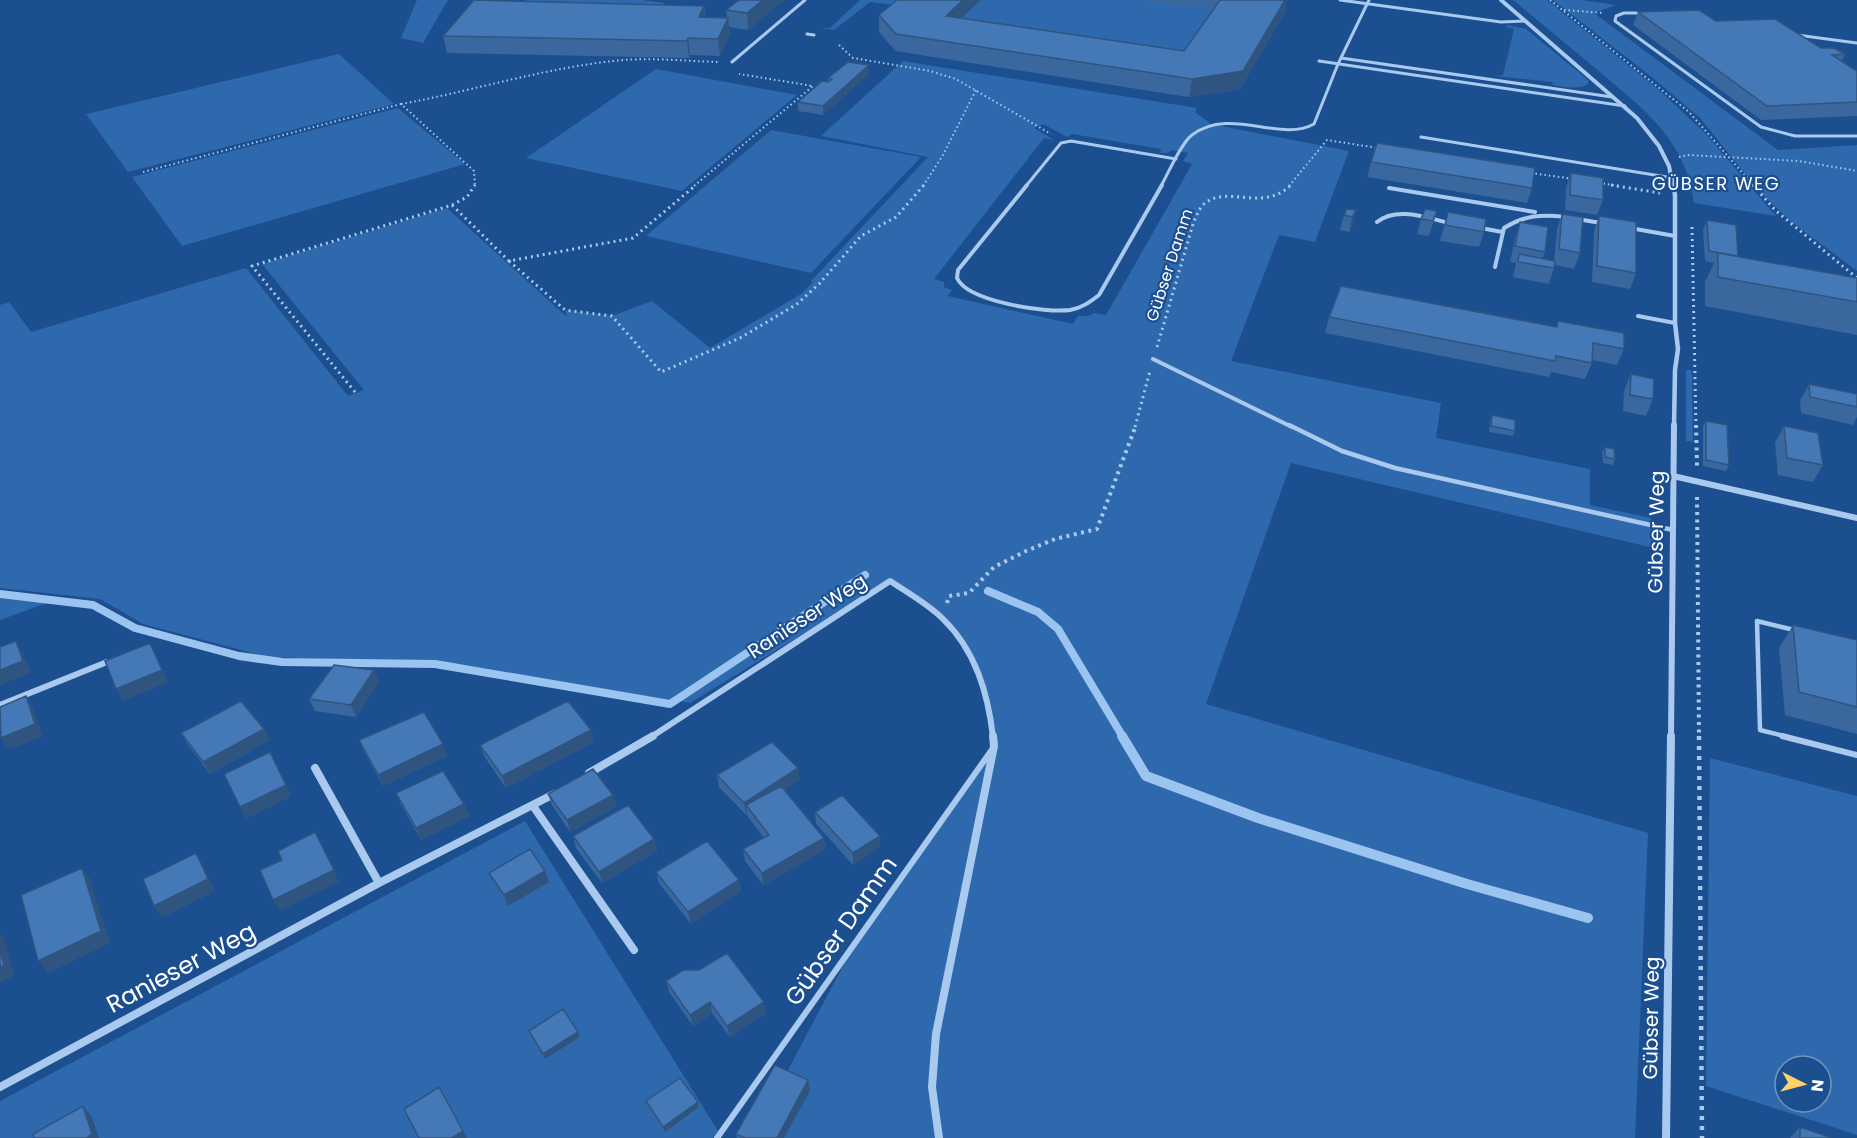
<svg xmlns="http://www.w3.org/2000/svg" width="1857" height="1138" font-family="Poppins,sans-serif">
<style>
.green{fill:#2e69ad;fill-rule:evenodd}
.lines{fill:none;stroke-linecap:round;stroke-linejoin:round}
.stream-far1{stroke:#9cc4f0;stroke-width:8}
.stream{stroke:#9cc4f0;stroke-width:10}
.path-far3{stroke:#a9c9ee;stroke-width:2;stroke-dasharray:1.5 3;stroke-linecap:butt}
.path-far2{stroke:#a9c9ee;stroke-width:3;stroke-dasharray:2 4;stroke-linecap:butt}
.path-far1{stroke:#a9c9ee;stroke-width:4;stroke-dasharray:3 4.5;stroke-linecap:butt}
.path{stroke:#a9c9ee;stroke-width:4.5;stroke-dasharray:4 6;stroke-linecap:butt}
.service-far3{stroke:#a9c9ee;stroke-width:3}
.service-far2{stroke:#a9c9ee;stroke-width:4}
.service-far1{stroke:#a9c9ee;stroke-width:4.5}
.service{stroke:#a9c9ee;stroke-width:6}
.pedestrian{stroke:#a9c9ee;stroke-width:3}
.minor-far3{stroke:#a9c9ee;stroke-width:4}
.minor-far2{stroke:#a9c9ee;stroke-width:4.5}
.minor-far1{stroke:#a9c9ee;stroke-width:6}
.minor{stroke:#a9c9ee;stroke-width:8}
.wall{fill:#3a679d}
.shaded-wall{fill:#305480}
.building{fill:#4478b7;stroke:#305480;stroke-width:1.5}
.labels{text-anchor:middle;stroke-width:4.5;stroke-linejoin:round;paint-order:stroke}
.far-street-label{font-size:16px;fill:#fff;stroke:#1b4f8f}
.far-neighbourhood-label{font-size:18px;letter-spacing:1.5px;fill:#fff;stroke:#1b4f8f}
.street-label{font-size:20px;fill:#fff;stroke:#1b4f8f}
.near-street-label{font-size:24px;fill:#fff;stroke:#1b4f8f}
</style>
<rect width="100%" height="100%" fill="#1b4f8f"/>
<!-- green -->
<path class="green" d="M417 0H448L423 43 401 38Z
M526 0H643L664 3 662 7 525 4Z
M860 0H900L894 5 870 2 834 30 821 28H830Z
M917 0H1266L1240 89 1189 97 896 51 879 32Z
M1513 0H1547L1659 90 1706 134 1776 216 1694 203C1686 141 1646 111 1601 73 1572 49 1542 24 1513 0Z
M1553 0H1582L1616 5 1594 13 1778 150 1857 145V271L1789 220 1758 190 1700 118 1653 78Z
M1507 25 1526 29 1588 80V84C1578 90 1564 87 1552 85L1553 82 1494 76 1503 75 1514 29 1506 27Z
M339 54 394 104 128 172 86 114Z
M903 61 1197 108 1195 112 1211 124 1349 151 1315 242 1279 235 1231 361 1441 403 1436 438 1590 469V505L1651 518 1654 548 1291 463 1206 704 1648 833 1635 1138H739L780 1085 853 947 994 746 981 674 943 619 890 581 690 703 436 662 267 657 143 624 100 599 0 588V305L9 302 31 332 246 268 348 396 364 390 262 264 447 208 567 317 565 310 612 316 652 301 710 348 801 294 813 282 811 281 928 157 821 136ZM1043 124 1067 137 1072 134 1161 149 1160 153H1167L1172 150 1188 153 1183 161 1192 164 1106 315 1094 313 1088 316H1078L1073 324 948 296 952 290 944 287V282L934 279 1044 138 1054 140 1034 128Z
M656 69 797 95 682 191 526 158Z
M398 108 465 164 182 246 132 177Z
M771 130 921 157 811 273 646 236Z
M1686 370H1691L1692 375 1693 442 1686 441Z
M0 596 47 603 0 620Z
M1710 758 1857 796V1135L1706 1086ZM1785 1066H1821V1102H1785Z
M525 821 718 1131 713 1138H0V1101Z"/>
<g class="lines">
<!-- stream-far1 -->
<path class="stream-far1" d="M988 591 1038 612 1058 629 1123 737
M0 594 93 605 135 628 239 656 282 662 435 664 670 704 865 575"/>
<!-- stream -->
<path class="stream" d="M1122 736 1146 776 1258 818 1467 884 1588 918"/>
<!-- path-far3 -->
<path class="path-far3" d="M1550 0 1689 112 1754 186
M1564 10 1604 13
M839 45 853 58 930 71 956 79 1051 134
M401 104C472 91 541 69 613 61 648 57 684 61 719 62
M1679 157 1689 155 1799 161 1857 171
M143 172 401 104 474 171 475 186
M1531 173 1574 179
M1599 183 1620 186
M694 186 813 86 739 74
M923 186 943 155 976 90
M1289 186 1327 140 1378 148"/>
<!-- path-far2 -->
<path class="path-far2" d="M1611 185 1660 193
M1753 185 1775 210 1857 278
M452 205 467 197 475 185
M1692 227 1696 427
M509 261 565 310 612 316 661 372 740 338 797 304 819 284 861 236 896 217 924 185
M1157 347 1194 221C1197 215 1199 209 1204 204 1227 184 1262 213 1291 185
M355 392 252 266 452 205 509 261 633 238 696 185
M1135 427 1150 371"/>
<!-- path-far1 -->
<path class="path-far1" d="M1696 425 1697 466
M1697 497 1699 737
M947 603 949 596 969 593 994 567 1026 551 1055 539 1097 529 1136 425"/>
<!-- path -->
<path class="path" d="M1699 736 1702 1138"/>
<!-- service-far3 -->
<path class="service-far3" d="M1340 0 1501 22 1525 21
M1644 13H1624L1616 16 1615 21 1761 127 1795 136H1857
M1797 35 1857 43
M1341 58 1612 97
M732 62 805 0
M1421 137 1673 178
M1026 186 1061 143 1071 141 1176 159
M1161 186C1168 174 1181 143 1192 135 1230 106 1280 143 1314 124L1338 64 1369 0"/>
<!-- service-far2 -->
<path class="service-far2" d="M1027 185 958 270 957 278C968 302 1046 313 1070 310 1082 308 1090 302 1099 295L1162 185
M1389 188 1535 212
M1577 219 1601 223
M1377 222C1397 206 1427 218 1449 223
M1481 228 1502 232
M1630 228 1675 236
M1495 267 1504 228C1525 215 1542 214 1566 217
M1638 316 1675 323
M1153 359 1292 427"/>
<!-- service-far1 -->
<path class="service-far1" d="M1289 425 1342 451 1395 468 1673 530
M1788 737 1760 730 1757 621 1794 630"/>
<!-- service -->
<path class="service" d="M1782 736 1857 755
M717 1138 991 751"/>
<!-- pedestrian -->
<path class="pedestrian" d="M807 34 814 35
M1319 61 1625 106"/>
<!-- minor-far3 -->
<path class="minor-far3" d="M1501 0 1637 118 1659 146 1669 166 1673 186"/>
<!-- minor-far2 -->
<path class="minor-far2" d="M1673 185 1675 195V323L1678 349 1675 370 1674 427"/>
<!-- minor-far1 -->
<path class="minor-far1" d="M1673 476 1857 518
M0 705 107 662
M651 737 890 581C908 593 928 604 943 619 976 651 988 694 993 737
M1671 737 1674 425"/>
<!-- minor -->
<path class="minor" d="M315 768 379 883
M589 773 653 736
M533 806 634 950
M0 1087 379 883 554 794
M939 1138 932 1087 936 1034 994 746 993 736
M1666 1138 1671 736"/>
</g>
<!-- wall -->
<path class="wall" d="M739 0H784L748 30 729 27 730 34 720 56 690 55 689 58 447 53 443 36 704 6 706 17H727L726 10Z
M897 0H981L962 18 1184 51 1213 10 1138 0H1287L1285 12 1240 89 1189 97 896 51 879 32V15Z
M1638 12 1716 21 1845 54 1842 61 1857 71V116L1761 120 1633 25Z
M869 74 823 115 798 111V102L828 82V78Z
M1371 162 1532 188 1527 203 1367 177Z
M1571 173 1603 200 1597 215 1565 210 1566 188Z
M1356 210 1352 226 1349 232 1340 230 1344 215Z
M1437 211 1429 236 1417 234 1421 219Z
M1448 212 1484 232 1479 247 1440 241Z
M1562 214 1580 253 1574 269 1555 265 1549 284 1513 277 1516 263 1510 262 1515 238 1520 222 1545 252 1542 259 1554 261 1557 229Z
M1599 216 1636 273 1630 289 1592 282 1594 231Z
M1707 220 1738 256V257L1857 278V335L1705 306V282L1714 263 1705 261 1703 230Z
M1329 317 1556 326 1558 321 1624 349 1617 365 1592 360V363L1585 379 1551 372 1549 377 1325 333Z
M1631 374 1653 399 1646 416 1623 411 1624 391Z
M1809 384 1857 394V417L1853 425 1801 413 1800 401Z
M1492 415 1515 431 1513 436 1489 432 1490 421Z
M1706 421 1729 465 1726 471 1703 466V426Z
M1784 426 1823 465 1813 482 1778 475 1775 443Z
M1605 447 1615 459 1613 465 1603 463 1602 452Z
M1793 625 1857 640V734L1785 715 1779 648Z
M374 670 379 682 356 717 315 711 309 699Z
M264 729 270 740 210 774 188 745 181 733Z
M359 740 447 756 383 786 364 752Z
M594 742 506 788 484 756 480 745Z
M717 775 800 780 784 790 824 838 825 850 763 885 745 861 743 849 764 838 748 817 747 814 746 815 719 787Z
M396 793 464 804 469 816 421 840 401 805Z
M548 794 613 795 616 807 570 832 552 805Z
M815 812 880 836V847L853 865 816 824Z
M573 836 654 839 657 851 602 883 576 848Z
M656 872 739 880 741 891 691 924 659 883Z
M489 873 549 882 508 906 494 884Z
M666 981 766 1013 730 1037 712 1013 693 1026 669 992Z
M529 1031 578 1032 580 1037 545 1059 531 1037Z
M810 1091 784 1138H737L736 1134Z
M646 1101 698 1102 699 1107 665 1132 647 1107Z
M1800 1127 1832 1138H1790Z"/>
<!-- shaded-wall -->
<path class="shaded-wall" d="M763 0H784L748 30 747 13Z
M963 0H981L946 32V16Z
M1285 0H1287L1285 12 1240 89 1189 97 1192 79Z
M704 6 706 22 699 17Z
M728 18 730 34 720 56 718 39Z
M688 38 690 55 689 58 687 41Z
M869 65V74L823 115V106Z
M1356 210 1352 226 1349 232 1352 217Z
M16 641 23 653 31 673 0 685V670Z
M150 643 168 682 123 701 116 689Z
M374 670 379 682 356 717 351 705Z
M26 696 33 708 43 736 9 750 1 738Z
M264 729 270 740 210 774 203 762Z
M591 730 594 742 506 788 502 776Z
M443 744 447 756 383 786 378 775Z
M798 768 800 780 751 812 746 805 747 814 746 815 744 803Z
M286 785 292 796 246 819 240 807Z
M613 795 616 807 570 832 567 820Z
M464 804 469 816 421 840 416 828Z
M315 832 339 882 280 911 273 900Z
M880 836V847L853 865V853Z
M824 838 825 850 763 885 762 873Z
M654 839 657 851 602 883 599 872Z
M196 853 203 865 215 891 162 918 154 906Z
M82 868 90 879 110 943 48 973 38 961Z
M545 871 549 882 508 906 504 895Z
M739 880 741 891 691 924 688 912Z
M0 933 4 938 14 976 0 983Z
M710 1002 712 1013 693 1026 690 1015Z
M764 1002 766 1013 730 1037 727 1026Z
M578 1032 580 1037 545 1059 543 1054Z
M808 1080 810 1091 784 1138H777Z
M698 1102 699 1107 665 1132 663 1127Z
M83 1106 92 1117 99 1138H86Z
M463 1131 467 1138H452Z"/>
<!-- building -->
<path class="building" d="M474 0 704 6 699 17 728 18 718 39 688 38 687 41 443 36Z
M739 0H763L747 13 726 10Z
M897 0H963L946 16 1184 51 1220 0H1285L1243 71 1192 79 896 34 879 15Z
M1699 10 1716 21 1775 19 1821 48H1834L1845 54 1832 55 1857 71V102L1767 106 1638 12Z
M848 62 869 65 823 106 798 102 822 81 829 82 832 79 828 78Z
M1377 143 1535 168 1532 188 1371 162Z
M1571 173 1603 178V200L1570 195Z
M1347 209 1356 210 1352 217 1344 215Z
M1425 209 1437 211 1433 221 1421 219Z
M1448 212 1486 219 1484 232 1445 225Z
M1562 214 1583 217 1580 253 1559 249Z
M1599 216 1636 222V273L1597 266Z
M1707 220 1736 225 1738 256 1709 251Z
M1520 222 1548 227 1545 252 1515 246Z
M1718 253 1857 278V302L1718 277Z
M1519 254 1555 261 1554 268 1518 262Z
M1341 286 1557 327 1558 321 1624 333V349L1593 343 1592 363 1556 356 1555 361 1329 317Z
M1631 374 1654 379 1653 399 1630 395Z
M1809 384 1857 394V407L1810 397Z
M1492 415 1515 420V431L1491 426Z
M1706 421 1727 425 1729 465 1706 460Z
M1784 426 1818 433 1823 465 1787 458Z
M1605 447 1614 449 1615 459 1605 457Z
M1793 625 1857 640V707L1799 692Z
M16 641 23 661 0 670V647Z
M150 643 162 670 116 689 105 661Z
M334 665 374 670 351 705 309 699Z
M26 696 35 724 1 738 0 707Z
M241 701 264 729 203 762 181 733Z
M568 701 591 730 502 776 480 745Z
M424 712 443 744 378 775 359 740Z
M772 742 798 768 744 803 717 775Z
M270 752 286 785 240 807 224 774Z
M593 769 613 795 567 820 548 794Z
M443 771 464 804 416 828 396 793Z
M781 786 824 838 762 873 743 849 769 835 746 805Z
M842 795 880 836 853 853 815 812Z
M628 805 654 839 599 872 573 836Z
M315 832 334 870 273 900 260 870 282 860 278 851Z
M707 841 739 880 688 912 656 872Z
M530 849 545 871 504 895 489 873Z
M196 853 208 879 154 906 143 879Z
M82 868 101 931 38 961 21 895Z
M0 949 4 965 0 967Z
M727 953 764 1002 727 1026 710 1002 690 1015 666 981 683 970H699Z
M563 1009 578 1032 543 1054 529 1031Z
M775 1065 808 1080 777 1138H745L736 1134Z
M680 1078 698 1102 663 1127 646 1101Z
M439 1087 463 1131 452 1138H419L404 1109Z
M83 1106 92 1134 86 1138H34L33 1134Z
M1800 1127 1832 1138H1800Z"/>
<g class="labels">
<!-- far-street labels -->
<g class="far-street-label">
<text transform="translate(1169 265) rotate(-72)" y="6">Gübser Damm</text>
</g>
<!-- far-neighbourhood labels -->
<g class="far-neighbourhood-label">
<text x="1716" y="190">GÜBSER WEG</text>
</g>
<!-- street labels -->
<g class="street-label">
<text transform="translate(1656 532) rotate(-89)" y="7">Gübser Weg</text>
<text transform="translate(807 616) rotate(-33)" y="7">Ranieser Weg</text>
<text transform="translate(1651 1018) rotate(-89)" y="7">Gübser Weg</text>
</g>
<!-- near-street labels -->
<g class="near-street-label">
<text transform="translate(841 931) rotate(-55)" y="8">Gübser Damm</text>
<text transform="translate(181 968) rotate(-28)" y="8">Ranieser Weg</text>
</g>
</g>
<!-- north arrow -->
<g transform="translate(1803 1084) rotate(96)"><circle r="28" fill="#1b4f8f" stroke="#7695bc" stroke-width="1.5"/>
<path d="M0-4.5L10 22L0 15L-10 22Z" fill="#ffd166"/>
<text y="-9" font-size="16" font-weight="bold" text-anchor="middle" fill="#ffffff">N</text>
</g>
</svg>
